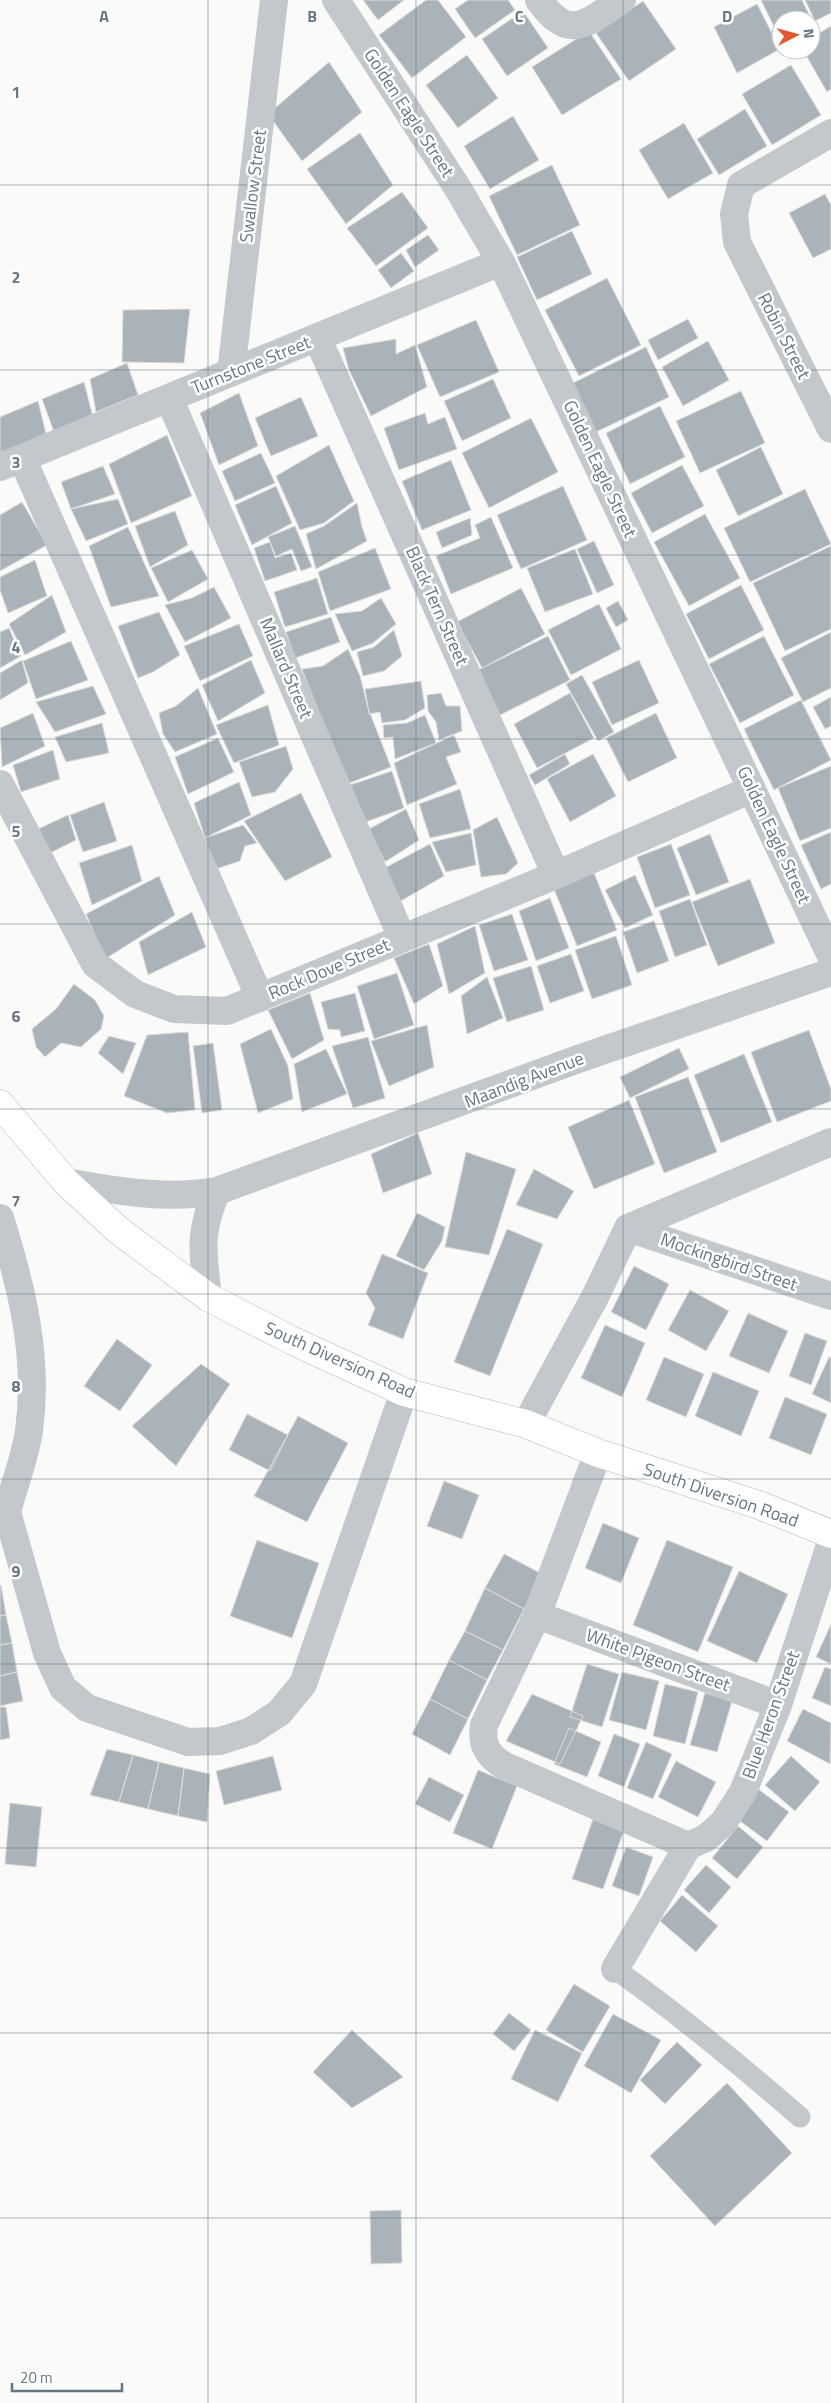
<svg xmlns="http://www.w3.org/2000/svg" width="831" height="2403" font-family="'Titillium Web',sans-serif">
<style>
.building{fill:#aab3b9;stroke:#dcdcda}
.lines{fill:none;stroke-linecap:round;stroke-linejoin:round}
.secondary-casing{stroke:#b3babf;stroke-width:29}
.service{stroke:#c3c8cc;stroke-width:21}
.minor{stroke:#c3c8cc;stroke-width:28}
.tertiary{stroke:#c3c8cc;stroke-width:28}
.secondary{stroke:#fff;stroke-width:28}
.grid{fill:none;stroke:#657683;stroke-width:1;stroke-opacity:0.55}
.labels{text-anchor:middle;stroke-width:5;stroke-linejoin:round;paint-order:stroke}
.street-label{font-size:18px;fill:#657683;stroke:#fff}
.grid-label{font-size:16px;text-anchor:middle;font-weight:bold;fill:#657683;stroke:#fff;stroke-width:5;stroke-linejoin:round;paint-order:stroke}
</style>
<rect width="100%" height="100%" fill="#fafaf8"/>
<!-- building -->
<path class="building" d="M363 0H404L378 20Z
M426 0H438L466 37 412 78 379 35Z
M468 0H508L515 10 475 38 455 9Z
M761 0H802L815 27 811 29V20H781V41Z
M805 0H831V13L815 21Z
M643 1 676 49 629 81 596 33Z
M757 4 780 49 737 73 714 27Z
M523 11 548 48 507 76 482 39Z
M831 26V89L827 92 803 50H811V38Z
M589 31 621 79 562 115 532 67Z
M467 55 498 98 458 128 426 85Z
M329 62 362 112 302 161 268 114Z
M791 65 821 115 772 145 742 94Z
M745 109 767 146 719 175 697 139Z
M513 116 539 160 490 189 464 146Z
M684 123 713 173 668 199 639 150Z
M360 133 393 185 346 224 307 169Z
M552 165 580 225 517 255 489 196Z
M402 192 428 228 376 266 347 228Z
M825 194 831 205V249L813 258 789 213Z
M572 231 592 274 537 300 517 257Z
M428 235 439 250 415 267 406 250Z
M401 253 414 271 391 288 378 270Z
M607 278 641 345 579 376 545 310Z
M190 309 184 363 122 362 123 310Z
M688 319 698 338 658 360 648 340Z
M476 320 499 372 440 397 417 345Z
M396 339V354L415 345 427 387 371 416 349 370 343 348Z
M708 341 729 380 683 406 662 367Z
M646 347 669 397 596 432 573 383Z
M127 363 138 395 96 412 90 379Z
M493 379 511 418 462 441 444 401Z
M84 382 93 417 54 432 42 399Z
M741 391 765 443 700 473 676 421Z
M239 393 258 446 219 465 200 413Z
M301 397 318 436 271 456 255 418Z
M38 401 46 434 0 456V417Z
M660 406 685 457 630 484 606 433Z
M425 413 428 424 445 417 457 449 399 470 384 428Z
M531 418 558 472 489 508 462 453Z
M167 435 192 496 131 523 109 464Z
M329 445 354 501 324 523 300 530 276 476Z
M761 447 783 494 738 516 716 470Z
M261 453 275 483 235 501 222 471Z
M451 460 471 510 422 530 402 481Z
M682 465 704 506 652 533 631 493Z
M103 466 115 494 71 509 61 482Z
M276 486 292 523 252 545 235 505Z
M563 486 587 540 521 569 497 515Z
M805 489 831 544 750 582 724 528Z
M118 499 128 524 86 541 71 509Z
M22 502 47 545 0 571V515Z
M357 503 362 527 367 541 316 569 306 534 324 526Z
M175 511 188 545 150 567 135 526Z
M705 514 740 578 689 606 654 542Z
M491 517 513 568 451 594 436 556 480 538 475 525Z
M470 518 472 535 442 548 436 532Z
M295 526 312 567 301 571 292 549 276 556 268 537Z
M128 527 159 596 111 607 89 546Z
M594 541 614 585 597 593 577 549Z
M270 542 275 558 291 553 297 570 265 581 254 548Z
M831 546V629L785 651 753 583Z
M375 548 391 589 330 611 318 572Z
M575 549 593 594 545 612 527 568Z
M192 550 208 579 168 602 151 568Z
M35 560 47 596 8 613 0 590V577Z
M317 578 328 614 285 627 274 592Z
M741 585 764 630 709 659 686 614Z
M214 587 231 618 185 642 165 605 192 598Z
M521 588 545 634 482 668 457 622Z
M52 595 66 632 25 655 9 624Z
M381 598 396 624 373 643 352 651 335 614 362 611Z
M618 601 628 620 616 627 606 608Z
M599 604 621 649 571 675 548 630Z
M159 612 180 655 153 672 138 678 118 626Z
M331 617 340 642 295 658 286 632Z
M239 624 253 656 200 681 184 646Z
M9 628 21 656 0 668V632Z
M394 630 402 656 384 671 363 676 357 652 374 647Z
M831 632V688L803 702 781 658Z
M548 636 570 680 500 715 478 670Z
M764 636 794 695 740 723 709 664Z
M71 641 88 680 36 699 23 661Z
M348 649 360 676 368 708 391 767 347 784 302 669 323 666Z
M22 660 28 683 0 700V673Z
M251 660 265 693 218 721 202 685Z
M639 660 659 703 612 725 592 682Z
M582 675 614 732 598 741 566 684Z
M421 681 425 708 405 720 382 723 380 712 369 714 365 689Z
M93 686 106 714 55 732 36 702Z
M198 688 217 734 175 752 163 734 159 713 176 706Z
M441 693 446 706H460L462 731 439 740 436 722 428 711 427 695Z
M570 693 594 738 537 768 514 724Z
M831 697V726L825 729 813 707Z
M801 700 831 760 774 790 744 729Z
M268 705 279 745 234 763 216 725Z
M33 713 45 746 2 767 0 728Z
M656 713 677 758 628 782 606 738Z
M425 715 436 743 395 759 393 737 384 738 383 725 407 723Z
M102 723 109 753 66 762 55 737Z
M454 735 461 752 446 757 457 784 407 805 394 763Z
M218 738 234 772 188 794 175 757Z
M286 746 293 769 275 792 252 797 239 762Z
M53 750 60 779 21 792 13 765Z
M565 754 570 764 535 785 529 775Z
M593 754 616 796 570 822 547 779Z
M831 766V828L800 841 778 788Z
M392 771 404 808 363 823 350 785Z
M239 782 251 815 205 838 194 803Z
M460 789 471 829 430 838 419 804Z
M301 793 332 857 285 881 244 821Z
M104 802 117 841 83 852 70 815Z
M406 809 419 840 385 862 369 829Z
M68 815 76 840 48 854 36 830Z
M497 817 518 863 506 874 481 877 473 830Z
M243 825 257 843 245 846 240 861 216 869 205 838Z
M831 832V884L821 889 801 845Z
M471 833 476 865 446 872 432 842Z
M710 834 729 882 696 895 677 848Z
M430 844 444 876 399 902 381 870Z
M671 844 690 895 655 908 637 857Z
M132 845 142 881 92 905 79 863Z
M594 873 617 930 577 946 554 889Z
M635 875 653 915 625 928 605 890Z
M159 876 175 915 105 959 86 914Z
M750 879 775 943 718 966 692 902Z
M550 898 569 948 536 961 519 911Z
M690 899 707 945 675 957 659 911Z
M192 912 206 947 148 975 139 942Z
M512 914 528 960 494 971 479 925Z
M654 921 669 961 637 973 623 932Z
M475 926 485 973 449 994 437 944Z
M616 936 632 985 592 999 575 950Z
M429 944 443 986 414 1004 394 958Z
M571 954 584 991 550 1003 537 966Z
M531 966 544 1010 507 1022 493 978Z
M397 973 414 1025 374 1039 357 986Z
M487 977 503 1018 467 1034 461 996Z
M74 984 95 1000 104 1016 101 1029 81 1047 61 1043 45 1057 36 1047 32 1029 56 1009Z
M310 993 324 1040 292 1059 268 1010Z
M355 993 365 1031 341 1037 340 1030 328 1029 321 1002Z
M427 1025 434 1067 389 1086 371 1041Z
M271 1029 288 1066 293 1099 258 1113 240 1044Z
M809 1030 831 1089V1101L777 1122 751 1052Z
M188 1032 195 1110 167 1113 124 1096 147 1035Z
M109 1036 136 1043 123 1074 98 1053Z
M368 1037 385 1098 353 1108 332 1046Z
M213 1043 222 1110 202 1113 193 1046Z
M679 1048 689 1069 630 1098 620 1077Z
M326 1049 347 1094 302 1112 294 1064Z
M744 1054 772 1122 721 1143 694 1075Z
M688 1077 717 1152 664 1173 635 1097Z
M629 1100 655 1164 594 1189 568 1127Z
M418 1133 432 1174 383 1193 371 1154Z
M466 1152 516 1169 489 1255 445 1247Z
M534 1169 574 1191 557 1219 516 1205Z
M417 1213 445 1227 442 1241 424 1270 396 1256Z
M507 1229 543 1244 490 1376 454 1362Z
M382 1254 428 1273 403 1339 368 1325 375 1308 366 1293Z
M634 1266 669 1284 646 1330 611 1312Z
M690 1290 729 1311 706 1351 668 1330Z
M748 1313 788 1331 769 1373 729 1356Z
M605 1325 645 1343 622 1397 581 1378Z
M805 1333 827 1341 811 1385 789 1376Z
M117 1339 152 1365 120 1411 84 1386Z
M664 1357 704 1374 686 1417 646 1400Z
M829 1357 831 1358V1403L812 1394Z
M201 1364 230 1384 176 1466 132 1426Z
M713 1372 759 1391 741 1436 695 1416Z
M785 1397 827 1414 811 1455 769 1438Z
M247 1414 288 1435 270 1471 229 1450Z
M298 1416 348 1443 307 1522 254 1496Z
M444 1481 479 1495 462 1539 427 1526Z
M603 1523 639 1538 621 1583 585 1568Z
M257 1540 319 1563 292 1638 230 1616Z
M667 1540 733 1567 698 1652 633 1625Z
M504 1554 542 1574 524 1609 485 1588Z
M739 1571 788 1594 757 1663 707 1641Z
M1 1585 6 1615 0 1616V1586Z
M485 1588 524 1609 503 1650 465 1631Z
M6 1615 12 1643 0 1645V1616Z
M831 1624V1664L816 1657Z
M465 1631 503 1650 487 1680 449 1660Z
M12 1643 17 1672 0 1676V1645Z
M449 1660 487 1680 468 1719 430 1699Z
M587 1664 619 1674 602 1727 570 1717Z
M825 1667 831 1669V1706L812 1698Z
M17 1672 23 1701 0 1706V1676Z
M622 1672 659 1681 646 1730 609 1720Z
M665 1684 698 1692 685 1744 653 1736Z
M705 1693 732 1701 717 1752 690 1745Z
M532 1694 583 1716 560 1764 506 1741Z
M430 1699 468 1719 450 1755 412 1734Z
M0 1707H6L10 1738 0 1740Z
M803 1709 831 1723 830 1764 787 1741Z
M569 1728 601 1742 587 1777 554 1764Z
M614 1734 640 1744 624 1787 598 1776Z
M646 1742 672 1754 653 1799 627 1788Z
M107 1749 133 1755 119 1802 90 1795Z
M133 1755 159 1762 148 1809 119 1802Z
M273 1756 282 1790 224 1805 216 1771Z
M791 1756 820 1782 795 1811 765 1785Z
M676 1761 716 1782 698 1817 658 1797Z
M159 1762 184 1768 178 1816 148 1809Z
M184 1768 210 1774 207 1822 178 1816Z
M478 1770 517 1786 492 1849 453 1833Z
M429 1777 464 1795 450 1822 415 1804Z
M758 1789 789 1812 767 1841 737 1819Z
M10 1803 42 1807 36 1867 5 1864Z
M593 1819 624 1830 603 1889 572 1879Z
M738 1826 763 1847 737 1879 712 1858Z
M626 1847 653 1857 639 1896 612 1886Z
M706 1865 731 1887 709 1913 684 1890Z
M682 1895 718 1926 696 1952 660 1921Z
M574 1984 610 2006 583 2052 546 2030Z
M509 2013 531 2030 514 2051 493 2034Z
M613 2014 661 2040 631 2093 584 2066Z
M352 2030 403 2077 352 2108 313 2072Z
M535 2030 582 2053 558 2102 511 2079Z
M677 2042 702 2065 665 2104 640 2080Z
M727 2083 792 2153 715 2226 650 2156Z
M401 2210 402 2263 371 2264 370 2211Z"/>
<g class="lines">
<defs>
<path id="secondary" d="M0 1104 66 1182 118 1230 208 1297 291 1340 404 1392 526 1424 598 1453 759 1505 831 1534"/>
</defs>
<!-- secondary casing -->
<use href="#secondary" class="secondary-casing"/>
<!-- service -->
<path class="service" d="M615 1969C680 2015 740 2065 800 2117"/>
<!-- minor -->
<path class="minor" d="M336 0 457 187 501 262 831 956
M539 0C569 43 586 23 622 0
M831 133 741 185 734 214 737 242 831 429
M317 337 556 875
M231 373 274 0
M169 398 402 938
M22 458 260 998
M0 467 501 262
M0 784 95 964 135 994 174 1009 227 1011 556 875 752 789
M0 1218C22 1288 39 1357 29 1431 25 1458 14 1485 7 1512
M628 1228 831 1296
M526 1424 596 1295 628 1228 831 1142
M598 1453 537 1615 484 1725C481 1744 487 1755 503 1765L688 1846
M0 1504 7 1512 47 1653 63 1688 87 1708 188 1742 220 1741 251 1731 279 1713 303 1684 404 1392
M537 1615 778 1705
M615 1969 688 1846 706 1838 723 1823 743 1792 778 1705 831 1542"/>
<!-- tertiary -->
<path class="tertiary" d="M66 1182C116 1191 167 1200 217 1191L581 1058 831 972
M208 1297C203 1253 198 1233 217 1191"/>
<!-- secondary -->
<use href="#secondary" class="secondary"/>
</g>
<!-- grid -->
<path class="grid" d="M208 0V2403M416 0V2403M623 0V2403M0 185H831M0 370H831M0 555H831M0 739H831M0 924H831M0 1109H831M0 1294H831M0 1479H831M0 1664H831M0 1848H831M0 2033H831M0 2218H831"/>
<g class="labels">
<!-- street labels -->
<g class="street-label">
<text transform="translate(409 113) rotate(57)" y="6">Golden Eagle Street</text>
<text transform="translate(253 186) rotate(-83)" y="6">Swallow Street</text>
<text transform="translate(784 336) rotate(63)" y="6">Robin Street</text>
<text transform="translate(251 365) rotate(-22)" y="6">Turnstone Street</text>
<text transform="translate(600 469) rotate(65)" y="6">Golden Eagle Street</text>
<text transform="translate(437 606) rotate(66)" y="6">Black Tern Street</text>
<text transform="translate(286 668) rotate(67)" y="6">Mallard Street</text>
<text transform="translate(774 835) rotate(65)" y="6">Golden Eagle Street</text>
<text transform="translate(329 969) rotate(-23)" y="6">Rock Dove Street</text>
<text transform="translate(524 1080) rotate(-21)" y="6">Maandig Avenue</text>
<text transform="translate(729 1262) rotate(19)" y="6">Mockingbird Street</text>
<text transform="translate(340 1360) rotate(24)" y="6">South Diversion Road</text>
<text transform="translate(721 1495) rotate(19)" y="6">South Diversion Road</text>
<text transform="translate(658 1660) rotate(20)" y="6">White Pigeon Street</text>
<text transform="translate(771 1715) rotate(-70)" y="6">Blue Heron Street</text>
</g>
</g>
<g class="grid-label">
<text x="104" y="22">A</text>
<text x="312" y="22">B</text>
<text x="519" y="22">C</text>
<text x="727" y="22">D</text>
<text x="16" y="98">1</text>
<text x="16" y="283">2</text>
<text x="16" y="468">3</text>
<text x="16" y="653">4</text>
<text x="16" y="837">5</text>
<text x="16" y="1022">6</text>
<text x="16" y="1207">7</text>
<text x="16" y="1392">8</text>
<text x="16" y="1577">9</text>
</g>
<!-- north arrow -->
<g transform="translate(796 35) rotate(84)"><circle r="24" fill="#ffffff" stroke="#c1c8cd"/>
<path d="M0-4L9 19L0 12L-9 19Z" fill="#e4572e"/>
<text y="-8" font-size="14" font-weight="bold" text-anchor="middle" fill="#657683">N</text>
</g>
<!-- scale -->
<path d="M12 2383v8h110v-8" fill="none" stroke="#657683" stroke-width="2.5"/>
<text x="20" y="2383" font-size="15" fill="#657683" stroke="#ffffff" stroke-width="4" paint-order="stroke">20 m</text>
</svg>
